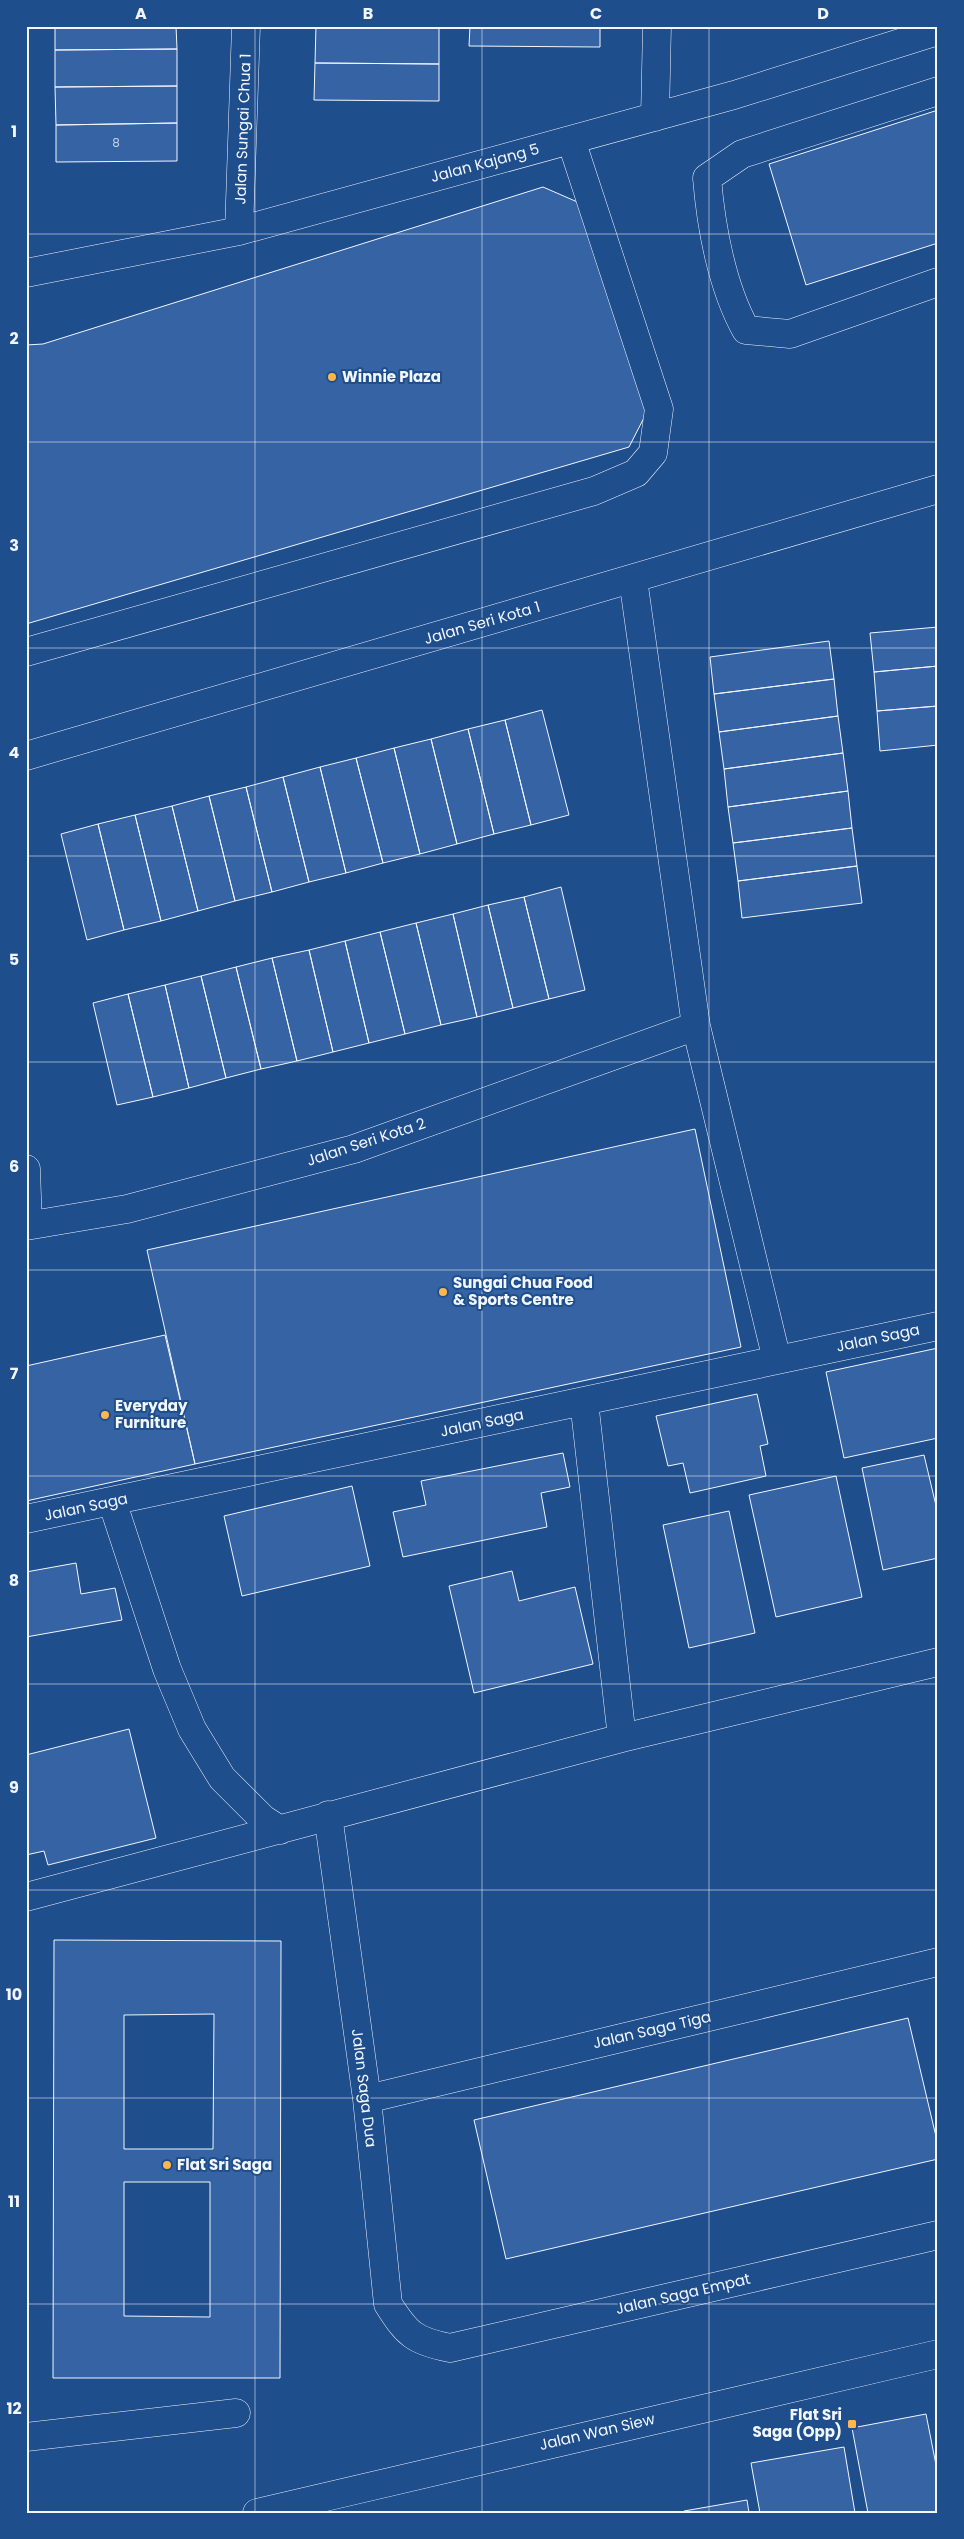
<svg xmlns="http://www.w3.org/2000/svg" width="964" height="2539" font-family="Poppins,sans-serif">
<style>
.building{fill:#3563a3;stroke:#f2f6ff;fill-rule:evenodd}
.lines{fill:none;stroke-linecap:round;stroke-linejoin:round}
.minor-casing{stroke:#f2f6ff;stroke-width:29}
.minor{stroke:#1f4e8c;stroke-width:28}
.grid{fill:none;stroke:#f2f6ff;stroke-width:1;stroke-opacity:0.55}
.poi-dot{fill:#ffb74d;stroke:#1f4e8c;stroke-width:2}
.labels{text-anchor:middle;stroke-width:4;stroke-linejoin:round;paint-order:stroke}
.number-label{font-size:12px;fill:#c3d1e8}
.street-label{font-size:15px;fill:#f2f6ff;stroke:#1f4e8c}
.poi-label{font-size:15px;font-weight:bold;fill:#f2f6ff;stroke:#1f4e8c;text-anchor:start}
.neatline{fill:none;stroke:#f2f6ff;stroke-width:2}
.grid-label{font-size:16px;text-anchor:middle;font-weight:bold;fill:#f2f6ff}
</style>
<rect width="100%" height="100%" fill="#1f4e8c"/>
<!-- building -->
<path class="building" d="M55 26H176L177 49 55 50Z
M316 26H439V64L315 63Z
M470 26H600V47L469 46Z
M177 49V86L55 87V50Z
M315 63 439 64V101L314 100Z
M177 86V123L56 125 55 87Z
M938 110V243L806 285 769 164Z
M177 123V161L56 162V125Z
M543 187 582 204 649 408 629 447 26 624V345L43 344Z
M938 627V666L874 672 870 633Z
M829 641 834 679 714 694 710 657Z
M938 666V706L877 711 874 672Z
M834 679 838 716 719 732 714 694Z
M938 706V745L880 751 877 711Z
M542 710 569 815 531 825 505 720Z
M838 716 843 753 724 769 719 732Z
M505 720 531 825 494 834 468 729Z
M468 729 494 834 457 844 431 739Z
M431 739 457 844 420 854 394 748Z
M394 748 420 854 383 863 356 758Z
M843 753 848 791 728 807 724 769Z
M356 758 383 863 346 873 320 767Z
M320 767 346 873 309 882 283 777Z
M283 777 309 882 272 892 246 787Z
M246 787 272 892 235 901 209 796Z
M848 791 852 828 733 843 728 807Z
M209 796 235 901 198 911 172 806Z
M172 806 198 911 161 921 135 815Z
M135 815 161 921 124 930 98 824Z
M98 824 124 930 87 940 61 834Z
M852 828 857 866 738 881 733 843Z
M857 866 862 903 742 918 738 881Z
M561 887 585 990 549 999 524 897Z
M524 897 549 999 513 1008 488 905Z
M488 905 513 1008 477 1017 453 914Z
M453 914 477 1017 441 1025 416 923Z
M416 923 441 1025 405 1034 380 932Z
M380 932 405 1034 369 1043 345 941Z
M345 941 369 1043 333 1052 309 950Z
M309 950 333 1052 297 1061 272 958Z
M272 958 297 1061 261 1069 236 967Z
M236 967 261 1069 226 1078 201 976Z
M201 976 226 1078 189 1088 165 985Z
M165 985 189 1088 153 1097 128 994Z
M128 994 153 1097 117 1105 93 1003Z
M695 1129 741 1347 195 1464 147 1250Z
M165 1335 195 1464 26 1501V1366Z
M938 1348V1438L844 1458 826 1372Z
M757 1394 768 1444 760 1446 766 1476 690 1493 683 1463 668 1466 656 1416Z
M563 1453 570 1487 541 1493 547 1527 403 1557 393 1512 426 1505 421 1481Z
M924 1455 938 1514V1558L883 1570 862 1468Z
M836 1476 862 1597 776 1617 749 1495Z
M352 1486 370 1566 242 1596 224 1516Z
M729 1511 755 1633 689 1648 663 1525Z
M76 1563 81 1594 115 1588 122 1620 26 1637V1572Z
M512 1571 519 1601 575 1587 593 1664 474 1693 449 1586Z
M129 1729 156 1838 48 1865 44 1851 26 1855V1755Z
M54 1940 281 1941 280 2378H53ZM214 2014 213 2149H124V2015ZM124 2182H210V2317L124 2316Z
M908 2018 938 2145V2159L506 2259 474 2120Z
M926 2414 938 2475V2513H868L852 2428Z
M844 2447 855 2513H760L751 2463Z
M747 2500 749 2513H684V2511Z"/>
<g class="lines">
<defs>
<path id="minor" d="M938 91 742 154 707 178C711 227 722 287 746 330L790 334 938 282
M655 117 657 26
M239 231 246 26
M26 273 239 231 734 95 938 31
M633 579 696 1026 777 1360
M26 652 594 491 636 473 653 453 659 409 571 140
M26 756 938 489
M26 1169 28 1225
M26 1226 127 1209 354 1149 696 1026
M584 1401 622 1738
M112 1501 167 1669 192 1729 222 1778 263 1819 280 1830
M26 1519 938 1326
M328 1815 367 2099 388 2304C407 2334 414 2341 450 2348L938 2235
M26 1897 622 1738 938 1662
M367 2099 938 1962
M26 2437 236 2413
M257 2513 938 2354"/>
</defs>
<!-- minor casing -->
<use href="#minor" class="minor-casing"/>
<!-- minor -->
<use href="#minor" class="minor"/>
</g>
<!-- grid -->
<path class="grid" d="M255 26V2513M482 26V2513M709 26V2513M26 234H938M26 442H938M26 648H938M26 856H938M26 1062H938M26 1270H938M26 1476H938M26 1684H938M26 1890H938M26 2098H938M26 2304H938"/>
<!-- markers -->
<g class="poi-dot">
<circle cx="332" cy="377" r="5"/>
<circle cx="443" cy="1292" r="5"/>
<circle cx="105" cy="1415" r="5"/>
<circle cx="167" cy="2165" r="5"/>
<rect x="847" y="2419" width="10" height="10" rx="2.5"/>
</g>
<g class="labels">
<!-- number labels -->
<g class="number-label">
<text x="116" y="147">8</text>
</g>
<!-- street labels -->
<g class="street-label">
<text transform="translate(243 129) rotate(-88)" y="5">Jalan Sungai Chua 1</text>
<text transform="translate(485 163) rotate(-15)" y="5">Jalan Kajang 5</text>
<text transform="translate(482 623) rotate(-16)" y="5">Jalan Seri Kota 1</text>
<text transform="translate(366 1142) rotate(-18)" y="5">Jalan Seri Kota 2</text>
<text transform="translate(878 1338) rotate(-12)" y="5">Jalan Saga</text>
<text transform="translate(482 1423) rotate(-12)" y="5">Jalan Saga</text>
<text transform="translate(86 1507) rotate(-12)" y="5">Jalan Saga</text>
<text transform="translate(652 2030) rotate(-13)" y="5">Jalan Saga Tiga</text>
<text transform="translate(364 2088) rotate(83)" y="5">Jalan Saga Dua</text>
<text transform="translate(683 2294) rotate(-13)" y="5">Jalan Saga Empat</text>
<text transform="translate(597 2432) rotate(-13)" y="5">Jalan Wan Siew</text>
</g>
<!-- poi labels -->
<g class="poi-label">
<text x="342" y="382">Winnie Plaza</text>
<text x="453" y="1288">Sungai Chua Food<tspan x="453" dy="17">&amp; Sports Centre</tspan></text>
<text x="115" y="1411">Everyday<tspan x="115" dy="17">Furniture</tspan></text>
<text x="177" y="2170">Flat Sri Saga</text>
<text x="842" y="2420" text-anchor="end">Flat Sri<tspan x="842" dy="17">Saga (Opp)</tspan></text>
</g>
</g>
<!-- border -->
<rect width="964" height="2539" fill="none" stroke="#1f4e8c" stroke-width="55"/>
<rect x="28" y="28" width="908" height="2484" class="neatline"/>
<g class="grid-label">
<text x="141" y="19">A</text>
<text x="368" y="19">B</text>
<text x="596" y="19">C</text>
<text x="823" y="19">D</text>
<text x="14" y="137">1</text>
<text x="14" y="344">2</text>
<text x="14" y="551">3</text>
<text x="14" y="758">4</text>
<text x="14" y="965">5</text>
<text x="14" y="1172">6</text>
<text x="14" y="1379">7</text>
<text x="14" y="1586">8</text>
<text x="14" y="1793">9</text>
<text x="14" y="2000">10</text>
<text x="14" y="2207">11</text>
<text x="14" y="2414">12</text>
</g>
</svg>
